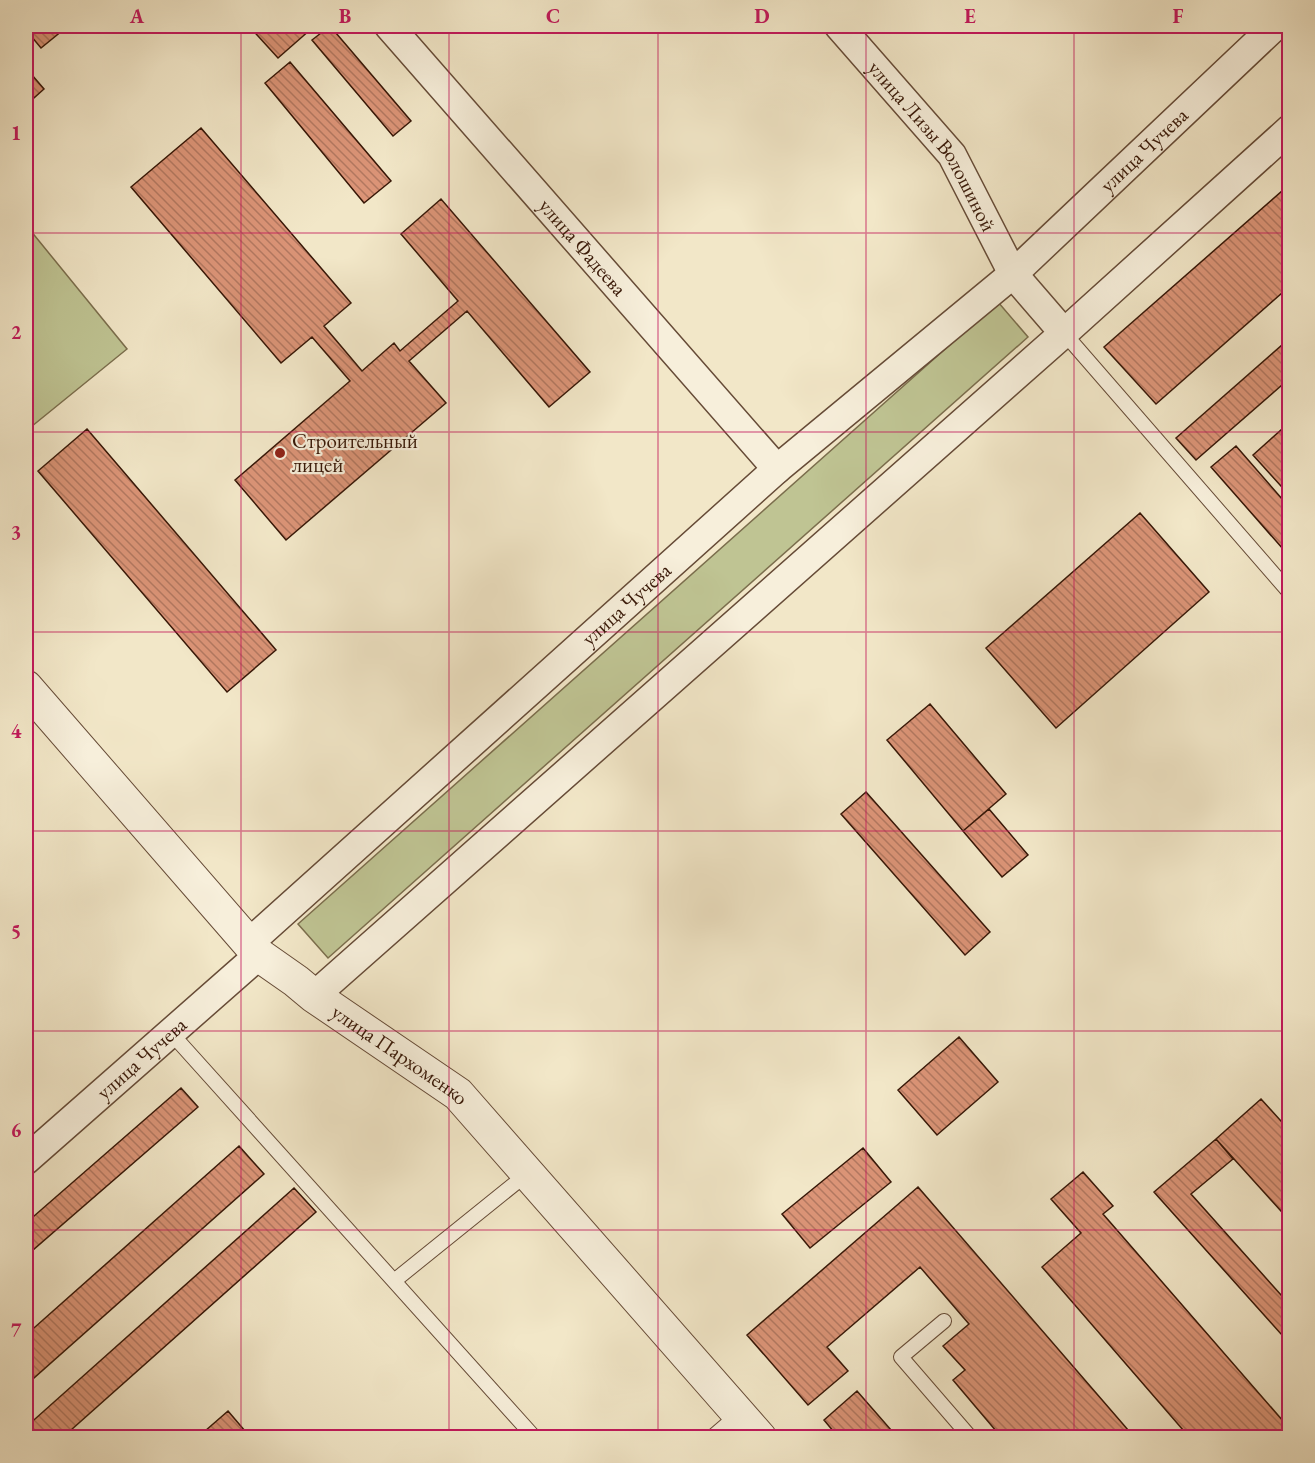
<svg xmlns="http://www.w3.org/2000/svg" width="1315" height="1463" font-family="'EB Garamond',serif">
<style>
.green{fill:#bfc493;stroke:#7b6e4d;stroke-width:1.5}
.building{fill:url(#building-back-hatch);stroke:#371707;stroke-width:1.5}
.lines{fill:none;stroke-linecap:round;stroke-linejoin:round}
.service-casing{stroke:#664b37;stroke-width:16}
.minor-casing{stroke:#664b37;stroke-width:31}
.tertiary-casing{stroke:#664b37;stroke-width:35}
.service{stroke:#f7efdb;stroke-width:14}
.minor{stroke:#f7efdb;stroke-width:28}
.tertiary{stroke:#f7efdb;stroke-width:33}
.grid{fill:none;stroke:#c2185b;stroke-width:1.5;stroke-opacity:0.55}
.poi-dot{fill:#8f2418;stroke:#f7efdb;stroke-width:2}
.labels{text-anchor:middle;stroke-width:4.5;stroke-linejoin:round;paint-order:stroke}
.street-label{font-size:21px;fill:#371707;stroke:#f7efdb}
.poi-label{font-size:21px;fill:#371707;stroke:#f7efdb;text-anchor:start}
.neatline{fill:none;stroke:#c2185b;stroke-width:2}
.grid-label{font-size:20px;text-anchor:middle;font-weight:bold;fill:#c2185b}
</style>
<defs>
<pattern id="building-back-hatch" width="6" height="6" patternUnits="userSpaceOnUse" patternTransform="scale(1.5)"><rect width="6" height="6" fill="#db9477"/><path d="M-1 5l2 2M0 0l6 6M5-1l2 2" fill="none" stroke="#b27860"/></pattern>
</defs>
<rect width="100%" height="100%" fill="#f2e7c8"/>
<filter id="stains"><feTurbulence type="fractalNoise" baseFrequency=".00333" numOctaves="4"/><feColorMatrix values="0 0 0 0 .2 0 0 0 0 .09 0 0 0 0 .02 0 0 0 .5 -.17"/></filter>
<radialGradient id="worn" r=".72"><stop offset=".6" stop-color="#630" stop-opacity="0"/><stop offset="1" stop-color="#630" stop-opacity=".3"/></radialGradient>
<!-- green -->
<path class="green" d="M26 225 127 349 26 431Z
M998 302 1028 337 328 958 298 924Z"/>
<!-- building -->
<path class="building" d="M26 26H68L41 48 26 30Z
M249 26H307L310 30 278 58Z
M330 26 411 121 393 136 312 40Z
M290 62 391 181 364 203 265 83Z
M26 68 44 89 26 105Z
M201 128 351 303 324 326 362 371 394 343 400 351 458 301 401 234 441 199 590 372 549 407 467 311 409 361 446 403 286 540 235 480 350 381 312 337 281 363 131 187Z
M1290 184V286L1156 404 1104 347Z
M1290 338V378L1196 460 1176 438Z
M1290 422V494L1289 495 1253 455Z
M87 429 276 650 227 692 38 471Z
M1236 446 1290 508V557L1211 467Z
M1140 513 1209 592 1056 728 986 648Z
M930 704 1006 794 963 831 887 740Z
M866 792 990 932 965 955 841 814Z
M989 809 1028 855 1002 877 963 831Z
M959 1037 998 1082 937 1135 898 1090Z
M181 1088 198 1107 26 1256V1223Z
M1261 1099 1290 1131V1221L1216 1139Z
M1216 1139 1233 1159 1191 1194 1290 1305V1339L1281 1334 1154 1192Z
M239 1146 264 1174 26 1385V1335Z
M863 1148 891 1182 810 1248 782 1214Z
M1083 1172 1113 1206 1103 1214 1290 1429V1438H1190L1042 1267 1081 1233 1051 1199Z
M918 1187 1135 1438H1002L953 1380 965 1370 943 1346 969 1324 920 1267 827 1347 848 1371 808 1405 747 1335Z
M294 1188 316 1212 62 1438H26V1427Z
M857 1391 898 1438H839L824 1420Z
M228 1411 251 1438H197Z"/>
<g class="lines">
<defs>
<path id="service" d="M1064 333 1290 593
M171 1033 535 1438
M394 1281 528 1173
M944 1321 901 1357 971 1438
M711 1438 739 1414"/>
<g id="minor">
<path id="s1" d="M389 26 777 469"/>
<path id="s2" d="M839 26 952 155 1013 274 1064 333"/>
<path id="s3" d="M249 943 777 469 1013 274 1275 26"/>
<path d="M314 996 1064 333 1290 129"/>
<path id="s4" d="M26 1160 259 955"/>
</g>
<g id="tertiary">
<path id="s5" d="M26 687 259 955 296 981 314 996 458 1094 760 1438"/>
</g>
</defs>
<!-- service casing -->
<use href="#service" class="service-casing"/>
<!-- minor casing -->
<use href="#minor" class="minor-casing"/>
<!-- tertiary casing -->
<use href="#tertiary" class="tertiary-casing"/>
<!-- service -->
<use href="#service" class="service"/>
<!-- minor -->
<use href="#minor" class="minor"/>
<!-- tertiary -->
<use href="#tertiary" class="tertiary"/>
</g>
<!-- grid -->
<path class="grid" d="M241 26V1438M449 26V1438M658 26V1438M866 26V1438M1074 26V1438M26 233H1290M26 432H1290M26 632H1290M26 831H1290M26 1031H1290M26 1230H1290"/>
<!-- markers -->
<circle class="poi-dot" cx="280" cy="453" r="6"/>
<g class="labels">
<!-- street labels -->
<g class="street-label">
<text dy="7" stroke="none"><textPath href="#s2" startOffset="153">улица Лизы Волошиной</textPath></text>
<text dy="7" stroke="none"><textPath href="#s3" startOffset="1196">улица Чучева</textPath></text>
<text dy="7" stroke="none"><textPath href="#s1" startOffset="294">улица Фадеева</textPath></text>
<text dy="7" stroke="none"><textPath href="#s3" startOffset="507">улица Чучева</textPath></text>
<text dy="7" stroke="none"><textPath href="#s5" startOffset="528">улица Пархоменко</textPath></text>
<text dy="7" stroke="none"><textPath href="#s4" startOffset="154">улица Чучева</textPath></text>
</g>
<!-- poi labels -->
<g class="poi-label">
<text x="292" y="448">Строительный<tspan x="292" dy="24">лицей</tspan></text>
</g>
</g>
<!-- margin -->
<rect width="1315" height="1463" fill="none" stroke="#f2e7c8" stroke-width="66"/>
<rect x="33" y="33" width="1249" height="1397" class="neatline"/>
<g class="grid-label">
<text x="137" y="23">A</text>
<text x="345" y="23">B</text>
<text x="553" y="23">C</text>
<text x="762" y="23">D</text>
<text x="970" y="23">E</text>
<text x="1178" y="23">F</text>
<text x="16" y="140">1</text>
<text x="16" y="339">2</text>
<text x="16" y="539">3</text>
<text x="16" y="738">4</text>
<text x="16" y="938">5</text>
<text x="16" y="1137">6</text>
<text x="16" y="1337">7</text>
</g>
<rect width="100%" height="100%" filter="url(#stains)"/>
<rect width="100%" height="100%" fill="url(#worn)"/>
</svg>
